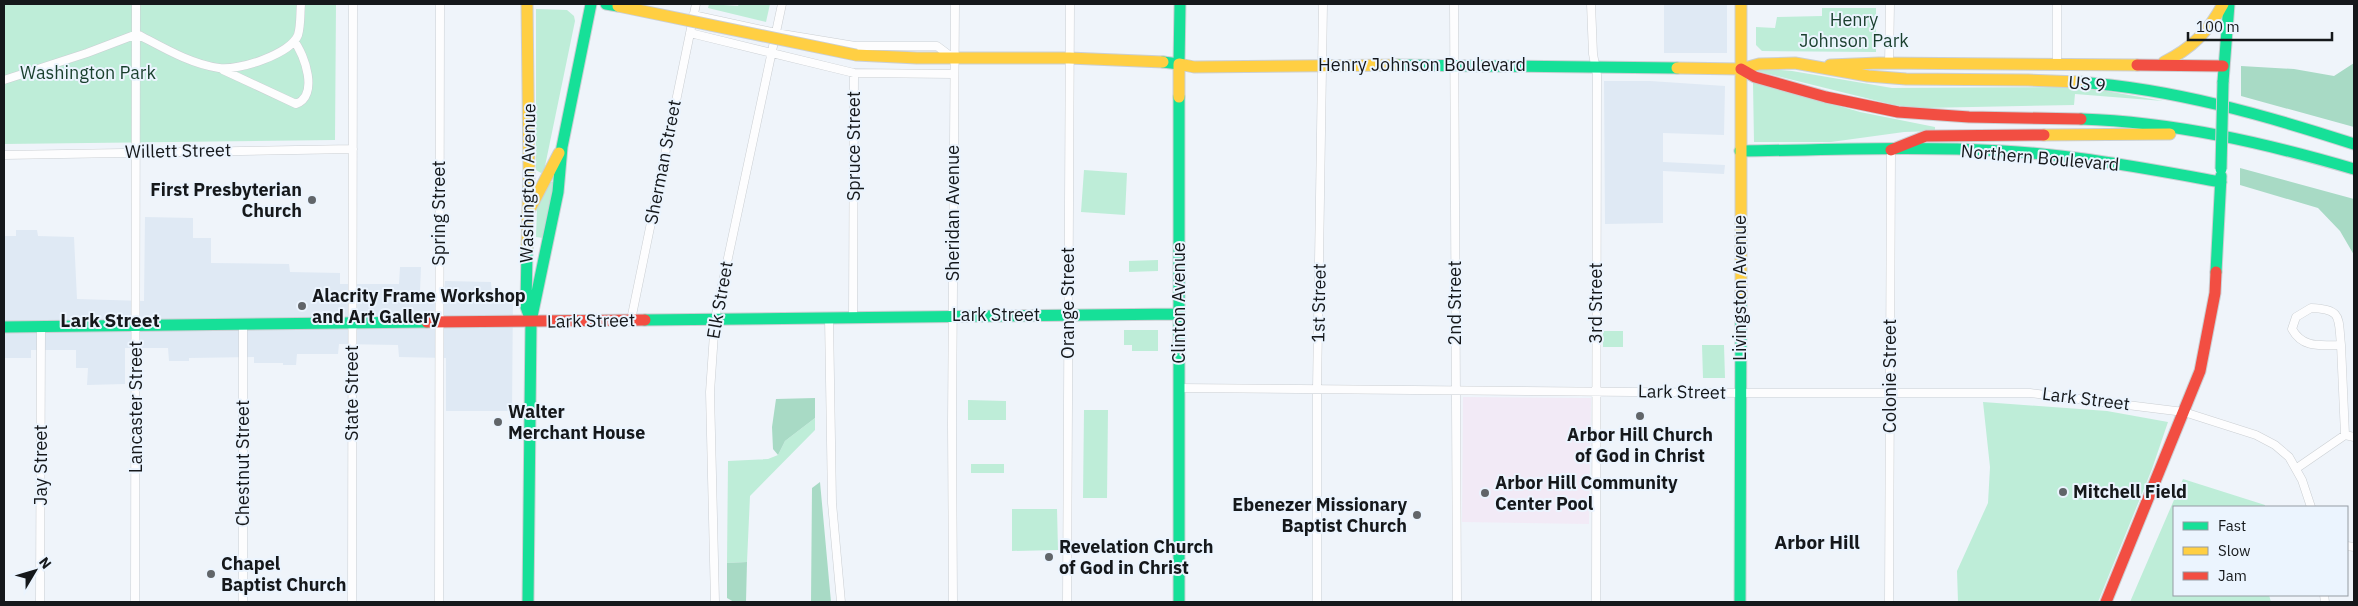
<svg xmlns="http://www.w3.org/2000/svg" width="2358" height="606" font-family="'IBM Plex Sans',sans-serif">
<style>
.built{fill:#dfe9f4}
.education{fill:#f2eaf6}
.green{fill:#beedd8}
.forest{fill:#a8dac5}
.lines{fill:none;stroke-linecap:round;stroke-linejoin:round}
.street-casing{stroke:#cbcfd3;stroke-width:9}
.fast-casing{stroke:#cbcfd3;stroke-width:13}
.slow-casing{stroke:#cbcfd3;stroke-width:13}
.jam-casing{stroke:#cbcfd3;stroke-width:13}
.street{stroke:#fdfdfe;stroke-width:8}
.fast{stroke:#16e098;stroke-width:11}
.slow{stroke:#ffcf43;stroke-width:11}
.jam{stroke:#f24e42;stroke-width:11}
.fast-bridge-casing{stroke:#cbcfd3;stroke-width:13;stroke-linecap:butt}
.slow-bridge-casing{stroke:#cbcfd3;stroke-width:13;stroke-linecap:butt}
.fast-bridge{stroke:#16e098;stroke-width:11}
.slow-bridge{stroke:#ffcf43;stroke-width:11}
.poi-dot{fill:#616569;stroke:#ebf4fe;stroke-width:2}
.labels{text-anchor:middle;stroke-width:4;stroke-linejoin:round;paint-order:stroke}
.park-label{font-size:18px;fill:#193f2d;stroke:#ebf4fe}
.street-label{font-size:18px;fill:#15181b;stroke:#ebf4fe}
.poi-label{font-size:18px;font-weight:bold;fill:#15181b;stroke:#ebf4fe;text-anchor:start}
.neighbourhood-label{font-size:19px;font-weight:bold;fill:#15181b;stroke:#ebf4fe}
</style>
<rect width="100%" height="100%" fill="#eff4fa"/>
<!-- built -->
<path class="built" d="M1664 4H1727V53H1664Z
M1604 81H1650L1725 86 1724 135 1663 133V162L1725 165 1724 174 1663 171V223L1605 224Z
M145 217 193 218V238H211V263L289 264 290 272 340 273V284H399L400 267H421L420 292 444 293 445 281 491 282 492 294H513L512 411H446V358L399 357 398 345 339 344 338 354H297L296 365H283V363H254V357L189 358V361H169L168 348H125V384L87 385 88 368H76V350H31V358H4V236H16V230H37L38 236 74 237 77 299 144 301Z"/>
<!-- education -->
<path class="education" d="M1463 397 1591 398 1589 524 1462 522Z"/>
<!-- green -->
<path class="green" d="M4 4H336L335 140 4 144Z
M709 4 738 6 739 4H770L766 22 708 8Z
M1822 8H1876V52L1762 51 1756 45V27L1775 28 1777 17 1822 16Z
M536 9 567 10 574 16 575 21 544 171 541 173 536 170Z
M1758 68 1792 71 1892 88 2063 87 2106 91 2163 101 2075 94 2074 105 1923 108 1894 105 1757 71Z
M1753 83H1761L1860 112 1935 127V131L1904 132 1831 142H1754Z
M1084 170 1127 173 1125 215 1081 212Z
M550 182H554L543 238 536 237 537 209Z
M1158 260V271L1129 272V261Z
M1124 330H1158V351H1132V345H1124Z
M1603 331H1623V347H1603Z
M1702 345H1724L1725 378H1703Z
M968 400 1006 401V420H968Z
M1983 402 2107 411 2168 422 2152 469 2098 602H1958L1957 571 1988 503 1990 467Z
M1084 410H1108L1107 498H1083Z
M815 418V430L750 496 747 562 727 563 728 461 768 459 778 455 785 441Z
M971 464H1004V473H971Z
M2183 479 2265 505V507H2174V595H2269L2271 602H2130Z
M1012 509H1057L1058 550 1012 551Z"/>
<!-- forest -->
<path class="forest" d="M2354 63V127L2241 96V66L2294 69 2334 76Z
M2240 168 2354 199V255L2340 231 2318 208 2240 185Z
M815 398V418L785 441 778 455 773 449 772 427 776 399Z
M820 482 831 602H811L812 488Z
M747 562 746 602H734L727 598V563Z"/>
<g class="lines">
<defs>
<path id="street" d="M1454 4 1457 602
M1591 4 1593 54 1597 75 1596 602
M2057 4V64
M693 15 776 33 855 46H937L953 58
M690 33 854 73 954 74
M1889 64 1890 4
M223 70 296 104C319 96 305 55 294 41
M4 80 87 53 137 34C162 47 190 64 219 68 238 71 291 54 298 35 301 25 300 13 301 4
M4 155 353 149
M2311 308C2343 309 2338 318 2341 345 2321 345 2303 349 2292 329L2296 317Z
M829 318 832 503 841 602
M853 318 854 73
M631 320 696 4
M2341 345 2345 435
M1178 388 1741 393H2030L2184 412 2256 435 2275 445 2289 457 2302 480 2311 507
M2297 468 2345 435 2354 437
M2347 546 2354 547
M2324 595 2325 602
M40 602 41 327
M135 602 136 4
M243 602V325
M352 602 353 4
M439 602 440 4
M715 602 710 392 715 319 782 4
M953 602 952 424 955 4
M1067 602 1070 4
M1317 602V390L1323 4
M1889 602 1891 150"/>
<path id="fast" d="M606 4 618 6
M1163 62 1179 64 1180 4
M1398 65 1677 68
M2079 82C2173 89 2265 115 2354 144
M2223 82 2229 4
M1179 97V602
M2081 119C2174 122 2265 143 2354 169
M1740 151C1827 150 1915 146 2003 151 2076 155 2149 169 2221 182
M527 249 526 307 531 321 528 602
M2216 272 2221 176
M645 320 1179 314
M531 321 558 192 562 147 591 4
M4 327 427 322
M1740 602 1741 293"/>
<path id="slow" d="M527 4 529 171 527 249
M856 55 917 58H1069L1163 62
M2164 62C2191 49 2209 31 2223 4
M1830 65 1879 63 2137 65
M1677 68 1741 69 1759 64 1795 63 1868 76 1906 79 2028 80 2079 82
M1179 97V64L1194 67 1398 65
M2044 135 2170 134
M530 209 559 153
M1741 293V4"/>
<path id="jam" d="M2137 65 2223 66
M1741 69 1755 77 1826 97 1898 112 1969 117 2081 119
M1891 150 1926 136 2044 135
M427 322 645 320
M2106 602 2200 371 2215 293 2216 272"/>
</defs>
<!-- street casing -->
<use href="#street" class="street-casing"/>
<!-- fast casing -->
<use href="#fast" class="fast-casing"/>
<!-- slow casing -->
<use href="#slow" class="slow-casing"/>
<!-- jam casing -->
<use href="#jam" class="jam-casing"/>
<!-- street -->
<use href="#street" class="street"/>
<!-- fast -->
<use href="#fast" class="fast"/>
<!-- slow -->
<use href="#slow" class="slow"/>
<!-- jam -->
<use href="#jam" class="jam"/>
<defs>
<path id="fast-bridge" d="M2221 169 2223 82"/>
<path id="slow-bridge" d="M618 6 856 55"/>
</defs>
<!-- fast-bridge casing -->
<use href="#fast-bridge" class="fast-bridge-casing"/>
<!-- slow-bridge casing -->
<use href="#slow-bridge" class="slow-bridge-casing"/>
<!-- fast-bridge -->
<use href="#fast-bridge" class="fast-bridge"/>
<!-- slow-bridge -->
<use href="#slow-bridge" class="slow-bridge"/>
</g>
<!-- markers -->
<g class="poi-dot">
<circle cx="312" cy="200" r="5"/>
<circle cx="302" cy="306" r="5"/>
<circle cx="1640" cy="416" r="5"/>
<circle cx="498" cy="422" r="5"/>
<circle cx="2063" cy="492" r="5"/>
<circle cx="1485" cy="493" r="5"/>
<circle cx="1417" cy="515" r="5"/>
<circle cx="1049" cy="557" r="5"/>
<circle cx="211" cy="574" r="5"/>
</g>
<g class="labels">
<!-- park labels -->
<g class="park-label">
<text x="1854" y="26">Henry<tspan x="1854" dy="21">Johnson Park</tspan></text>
<text x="88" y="79">Washington Park</text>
</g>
<!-- street labels -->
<g class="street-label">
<text x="1422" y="71">Henry Johnson Boulevard</text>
<text transform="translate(2087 84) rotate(5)" y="6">US 9</text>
<text transform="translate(854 146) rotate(-90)" y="6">Spruce Street</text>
<text transform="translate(178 151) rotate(-1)" y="6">Willett Street</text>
<text transform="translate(2040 158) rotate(5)" y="6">Northern Boulevard</text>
<text transform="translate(663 162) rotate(-79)" y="6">Sherman Street</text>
<text transform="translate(528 183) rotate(-89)" y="6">Washington Avenue</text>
<text transform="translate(439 213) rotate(-90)" y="6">Spring Street</text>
<text transform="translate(953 213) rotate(-90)" y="6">Sheridan Avenue</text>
<text transform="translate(1740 288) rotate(-90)" y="6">Livingston Avenue</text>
<text transform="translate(720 300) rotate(-80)" y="6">Elk Street</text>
<text transform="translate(1068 303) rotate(-90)" y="6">Orange Street</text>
<text transform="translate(1179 303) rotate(-90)" y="6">Clinton Avenue</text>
<text transform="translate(1319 303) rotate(-89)" y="6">1st Street</text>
<text transform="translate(1455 303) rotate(-90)" y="6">2nd Street</text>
<text transform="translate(1596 303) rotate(-90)" y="6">3rd Street</text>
<text x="996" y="321">Lark Street</text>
<text transform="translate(591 321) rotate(-1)" y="6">Lark Street</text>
<text transform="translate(1890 376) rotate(-90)" y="6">Colonie Street</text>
<text transform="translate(1682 392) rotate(1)" y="6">Lark Street</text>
<text transform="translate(352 393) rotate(-90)" y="6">State Street</text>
<text transform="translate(2086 399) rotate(7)" y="6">Lark Street</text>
<text transform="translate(136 407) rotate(-90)" y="6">Lancaster Street</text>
<text transform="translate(243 463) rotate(-90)" y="6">Chestnut Street</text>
<text transform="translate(41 465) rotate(-90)" y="6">Jay Street</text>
</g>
<!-- poi labels -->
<g class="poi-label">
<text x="302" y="196" text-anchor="end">First Presbyterian<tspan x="302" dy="21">Church</tspan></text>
<text x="312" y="302">Alacrity Frame Workshop<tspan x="312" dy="21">and Art Gallery</tspan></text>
<text x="508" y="418">Walter<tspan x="508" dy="21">Merchant House</tspan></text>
<text x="1640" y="441" text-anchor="middle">Arbor Hill Church<tspan x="1640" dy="21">of God in Christ</tspan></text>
<text x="1495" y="489">Arbor Hill Community<tspan x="1495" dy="21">Center Pool</tspan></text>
<text x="2073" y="498">Mitchell Field</text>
<text x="1407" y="511" text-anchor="end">Ebenezer Missionary<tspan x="1407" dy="21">Baptist Church</tspan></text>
<text x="1059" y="553">Revelation Church<tspan x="1059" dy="21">of God in Christ</tspan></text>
<text x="221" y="570">Chapel<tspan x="221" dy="21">Baptist Church</tspan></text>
</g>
<!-- neighbourhood labels -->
<g class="neighbourhood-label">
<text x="110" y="327">Lark Street</text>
<text x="1817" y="549">Arbor Hill</text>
</g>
</g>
<!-- border -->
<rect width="2358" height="606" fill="none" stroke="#15181b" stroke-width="10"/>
<!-- legend -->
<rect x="2173" y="506" width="175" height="90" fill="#ebf4fe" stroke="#959ca3"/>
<rect x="2183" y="522" width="25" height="8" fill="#16e098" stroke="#959ca3"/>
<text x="2218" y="531" font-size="15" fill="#15181b">Fast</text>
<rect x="2183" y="547" width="25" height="8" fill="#ffcf43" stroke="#959ca3"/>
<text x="2218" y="556" font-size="15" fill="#15181b">Slow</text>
<rect x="2183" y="572" width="25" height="8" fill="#f24e42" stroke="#959ca3"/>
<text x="2218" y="581" font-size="15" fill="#15181b">Jam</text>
<!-- north arrow -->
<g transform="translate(35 571) rotate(52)" stroke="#ebf4fe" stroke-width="4" paint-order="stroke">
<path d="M0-4L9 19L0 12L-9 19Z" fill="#15181b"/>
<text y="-8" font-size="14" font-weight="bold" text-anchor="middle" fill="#15181b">N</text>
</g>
<!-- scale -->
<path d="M2188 32v8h144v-8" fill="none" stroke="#15181b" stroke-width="2.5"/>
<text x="2196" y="32" font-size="15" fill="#15181b" stroke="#ebf4fe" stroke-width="4" paint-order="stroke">100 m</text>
</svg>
